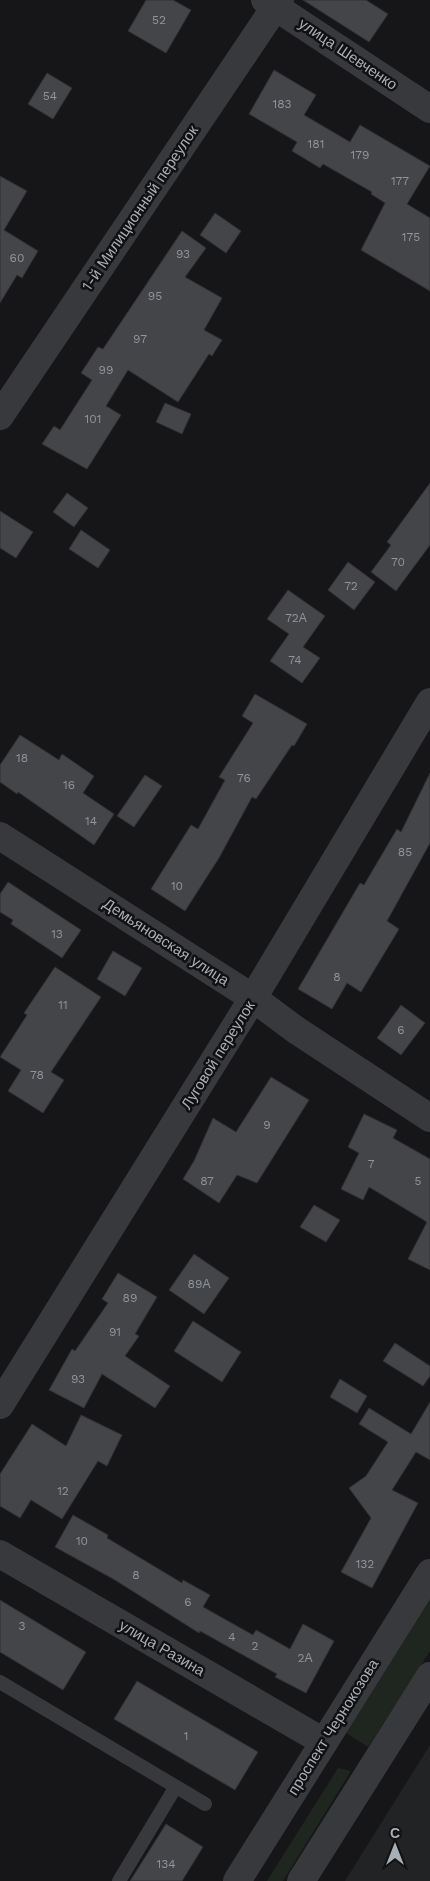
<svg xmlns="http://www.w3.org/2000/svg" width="430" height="1881" font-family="'Work Sans',sans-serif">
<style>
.built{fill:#222325}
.green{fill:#1e261f}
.building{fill:#434548;stroke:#303134}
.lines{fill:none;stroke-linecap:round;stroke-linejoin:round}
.service{stroke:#37393d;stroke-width:14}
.minor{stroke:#37393d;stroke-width:28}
.tertiary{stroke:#37393d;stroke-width:28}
.labels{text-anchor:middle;stroke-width:5;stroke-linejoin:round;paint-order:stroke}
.number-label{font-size:12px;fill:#90949b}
.street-label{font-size:15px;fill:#a9afb7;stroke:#111113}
</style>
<rect width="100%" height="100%" fill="#161618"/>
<!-- built -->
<path class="built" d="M430 1745V1881H345Z"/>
<!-- green -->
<path class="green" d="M430 1596V1651L368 1747 343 1731Z
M338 1768 351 1771 283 1881H267Z"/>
<!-- building -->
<path class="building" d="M146 0H173L191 10 166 53 128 31Z
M303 0H366L388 14 369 42Z
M274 70 316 95 304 115 350 142 360 125 430 166 407 204 430 218V291L361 250 385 203 371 194 372 192 323 164 320 168 292 151 297 142 249 114Z
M47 73 72 88 53 119 28 104Z
M0 176 27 191 4 230 38 251 22 278 17 275 0 303Z
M215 213 241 231 226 253 200 235Z
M182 231 206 248 185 277 222 298 204 330 222 340 212 356 209 354 178 402 128 370 106 406 121 415 87 469 42 444 54 426 60 430 92 380 81 373 98 347 103 349Z
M165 403 191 414 182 434 156 422Z
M430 483V545L396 591 371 572 391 545 387 542Z
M67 493 88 508 74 527 53 512Z
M0 511 33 532 16 558 0 548Z
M81 530 110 550 98 568 69 549Z
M348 562 375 582 354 610 328 590Z
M288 590 325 616 303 647 320 658 302 683 270 661 289 634 267 619Z
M255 694 307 724 294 746 292 745 256 799 252 797 219 858 185 911 151 889 191 825 198 829 225 780 219 777 253 723 242 716Z
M20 735 59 760 62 754 94 776 83 793 114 814 94 845 18 792 17 794 0 782V765Z
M430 773V843L387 921 399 929 361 992 347 983 332 1009 298 989 360 883 364 885 397 829 401 832Z
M145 775 162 786 134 827 117 816Z
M8 882 81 930 62 958 11 924 13 920 0 912V894Z
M113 951 142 968 125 996 97 979Z
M55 967 101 997 51 1072 64 1080 43 1113 8 1091 21 1070 0 1057 27 1015 24 1013Z
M401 1005 425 1023 401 1055 377 1038Z
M271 1077 309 1100 257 1183 237 1175 219 1203 183 1179 194 1161 213 1118 236 1132Z
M364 1114 397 1130 393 1138 430 1159V1270L408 1259 427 1222 369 1187 363 1200 341 1189 359 1153 348 1147Z
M314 1205 340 1220 326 1242 300 1227Z
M194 1254 229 1278 204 1314 169 1290Z
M118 1273 157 1297 135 1334 139 1336 125 1356 170 1386 155 1408 102 1374 84 1408 49 1390 72 1349 75 1351 108 1303 102 1299Z
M193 1321 241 1352 222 1382 174 1351Z
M395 1343 430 1366V1376L423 1386 383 1361Z
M340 1379 367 1396 357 1413 330 1397Z
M430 1402V1460L416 1452 392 1490 418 1503 372 1588 341 1572 371 1518 349 1488 366 1476 388 1442 359 1424 369 1408 411 1434Z
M81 1415 122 1435 107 1466 98 1461 62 1519 31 1500 20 1518 0 1506V1474L32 1424 66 1446Z
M73 1515 108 1535 107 1538 182 1583 183 1580 210 1595 203 1607 253 1635 256 1630 290 1649 303 1624 334 1641 306 1693 275 1677 277 1674 200 1631 199 1633 115 1580 55 1547Z
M0 1600 86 1652 63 1690 0 1652Z
M137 1681 258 1752 235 1790 114 1719Z
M166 1824 203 1847 182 1881H130Z"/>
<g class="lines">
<!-- service -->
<path class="service" d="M0 1682 205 1804
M119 1881 175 1788"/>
<!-- minor -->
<path class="minor" d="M0 416 280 0
M0 836 253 998 296 1030 430 1118
M0 1405 253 998 430 702
M0 1554 324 1742"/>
<!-- tertiary -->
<path class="tertiary" d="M265 0 430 109
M237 1881 430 1573
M301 1881 430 1676"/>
</g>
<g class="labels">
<!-- number labels -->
<g class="number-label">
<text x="159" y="24">52</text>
<text x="50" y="100">54</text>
<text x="282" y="108">183</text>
<text x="316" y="148">181</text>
<text x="360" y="159">179</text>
<text x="400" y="185">177</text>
<text x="411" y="241">175</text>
<text x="183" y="258">93</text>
<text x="17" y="262">60</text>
<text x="155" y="300">95</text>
<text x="140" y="343">97</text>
<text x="106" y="374">99</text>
<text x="93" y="423">101</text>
<text x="398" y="566">70</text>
<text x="351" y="590">72</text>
<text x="296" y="622">72А</text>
<text x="295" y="664">74</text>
<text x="22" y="762">18</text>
<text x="244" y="782">76</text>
<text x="69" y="789">16</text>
<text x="91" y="825">14</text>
<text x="405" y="856">85</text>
<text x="177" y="890">10</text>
<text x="57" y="938">13</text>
<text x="337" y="981">8</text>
<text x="63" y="1009">11</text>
<text x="401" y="1034">6</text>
<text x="37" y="1079">78</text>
<text x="267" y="1129">9</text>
<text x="371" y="1168">7</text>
<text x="207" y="1185">87</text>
<text x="418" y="1185">5</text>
<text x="199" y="1288">89А</text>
<text x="130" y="1302">89</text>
<text x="115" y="1336">91</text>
<text x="78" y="1383">93</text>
<text x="63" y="1495">12</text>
<text x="82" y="1545">10</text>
<text x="365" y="1568">132</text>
<text x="136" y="1579">8</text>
<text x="188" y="1606">6</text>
<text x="22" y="1630">3</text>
<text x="232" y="1641">4</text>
<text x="255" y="1650">2</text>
<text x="305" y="1662">2А</text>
<text x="186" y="1740">1</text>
<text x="166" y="1868">134</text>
</g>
<!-- street labels -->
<g class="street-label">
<text transform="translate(348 54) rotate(34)" y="5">улица Шевченко</text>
<text transform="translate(140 208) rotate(-56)" y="5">1-й Милиционный переулок</text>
<text transform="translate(166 942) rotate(33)" y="5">Демьяновская улица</text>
<text transform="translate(218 1055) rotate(-58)" y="5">Луговой переулок</text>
<text transform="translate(162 1648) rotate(30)" y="5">улица Разина</text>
<text transform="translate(333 1727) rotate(-58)" y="5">проспект Чернокозова</text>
</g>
</g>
<!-- north arrow -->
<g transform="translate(395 1846)" stroke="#111113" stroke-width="4" paint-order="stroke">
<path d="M0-4L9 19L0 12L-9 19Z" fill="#a9afb7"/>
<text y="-8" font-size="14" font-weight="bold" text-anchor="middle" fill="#a9afb7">С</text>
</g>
</svg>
